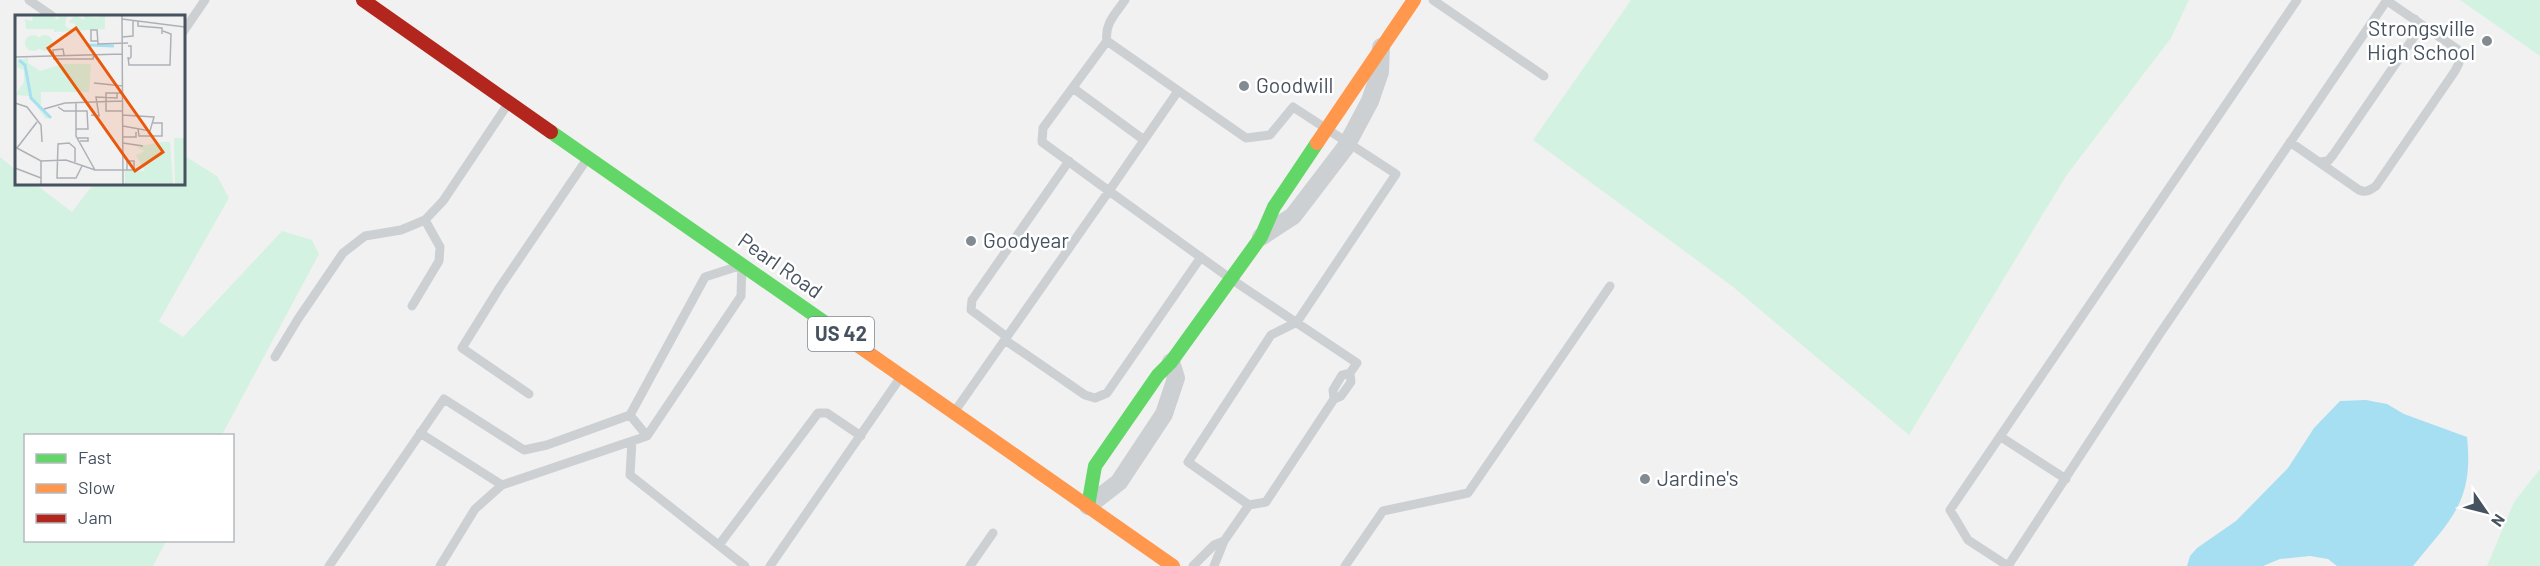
<svg xmlns="http://www.w3.org/2000/svg" width="2540" height="566" font-family="Barlow,sans-serif">
<style>
.green{fill:#d4f2e1}
.water{fill:#a6dff2}
.lines{fill:none;stroke-linecap:round;stroke-linejoin:round}
.lane{stroke:#cdd0d2;stroke-width:9}
.street{stroke:#cdd0d2;stroke-width:18}
.fast{stroke:#63d668;stroke-width:14}
.slow{stroke:#ff974d;stroke-width:14}
.jam{stroke:#b3261e;stroke-width:14}
.poi-dot{fill:#828a92;stroke:#fff;stroke-width:2}
.labels{text-anchor:middle;stroke-width:5;stroke-linejoin:round;paint-order:stroke}
.shield{fill:#fff;stroke:#7e868f;stroke-width:1.5}
.shield-label{font-size:20px;font-weight:bold;fill:#46525f}
.poi-label{font-size:21px;fill:#46525f;stroke:#fff;text-anchor:start}
.street-label{font-size:21px;fill:#46525f;stroke:#fff}
.inset-river{fill:none;stroke:#a6dff2;stroke-width:3}
.inset-road{fill:none;stroke:#adb1b7;stroke-width:1.5}
.view{fill:#e8590c;fill-opacity:0.15;stroke:#e8590c;stroke-width:3}
.inset-edge{fill:none;stroke:#46525f;stroke-width:3}
</style>
<rect width="100%" height="100%" fill="#f2f1f1"/>
<!-- green -->
<path class="green" d="M1631 0H2189L2171 38 2066 176 1909 435 1732 286 1533 140Z
M2460 0H2540V56Z
M183 155 217 176 229 198 159 321 183 337 282 231 312 240 319 254 222 435 26 436V540L166 541 153 566H0V157L16 170V183H34L72 212 94 183H183Z
M2540 469V566H2487L2514 502Z"/>
<!-- water -->
<path class="water" d="M2366 400 2387 404 2404 414 2467 437C2474 502 2451 519 2413 566H2337L2328 559 2310 556 2280 559 2263 566H2187L2190 556 2197 548 2236 521 2288 468 2314 428 2340 401Z"/>
<g class="lines">
<!-- lane -->
<path class="lane" d="M29 0 52 16
M1125 0C1116 13 1104 24 1107 41L1246 138 1270 135 1293 107 1396 174 1297 322 1271 335 1188 462 1249 505 1224 541 1214 566
M1433 0 1544 76
M183 32 205 0
M1107 41 1043 128 1042 142 1109 191 1178 91
M1073 88 1144 140
M2290 142 2359 190C2366 193 2370 190 2376 186L2455 71 2459 63 2457 49 2386 0
M2319 162 2328 161 2333 155 2418 31 2415 19
M412 306 439 261 440 247 425 220
M1007 337 971 310 972 300 1069 161
M1005 340 1085 395 1095 398 1107 393 1201 257
M275 357 298 319 343 253 365 236 401 230 425 220 443 201 508 104
M529 394 462 348 500 287 587 159
M955 411 1109 191 1231 279 1357 363 1350 373 1342 375 1333 390 1334 399
M630 415 647 436
M420 433 502 485
M2001 437 2066 479
M632 441 630 475 745 566
M1249 505 1266 502 1334 399 1341 396 1351 382 1350 373
M719 545 818 413H827L861 436
M329 566 444 399 524 450 547 445 630 415 705 277 742 265 741 296 647 436 502 485 475 509 440 566
M770 566 900 378
M970 566 993 533
M1193 566 1214 545 1224 541
M1345 566 1383 511 1468 493 1610 286
M2008 566 1968 540 1950 510 2297 0
M2008 566 2159 335 2387 0"/>
<!-- street -->
<path class="street" d="M1261 237 1293 216 1345 148 1370 101 1380 72 1381 47
M1088 506 1119 482 1164 414 1176 378 1171 362"/>
<!-- fast -->
<path class="fast" d="M551 132 850 340
M1088 506 1095 466 1158 375 1171 362 1261 237 1274 207 1317 143"/>
<!-- slow -->
<path class="slow" d="M1317 143 1414 0
M850 340 1173 566"/>
<!-- jam -->
<path class="jam" d="M363 0 551 132"/>
</g>
<!-- markers -->
<g class="poi-dot">
<circle cx="2487" cy="41" r="6"/>
<circle cx="1244" cy="86" r="6"/>
<circle cx="971" cy="241" r="6"/>
<circle cx="1645" cy="479" r="6"/>
</g>
<g class="labels">
<!-- shield labels -->
<rect class="shield" x="808" y="317" width="66" height="34" rx="4.5"/>
<g class="shield-label">
<text x="841" y="341">US 42</text>
</g>
<!-- poi labels -->
<g class="poi-label">
<text x="2475" y="36" text-anchor="end">Strongsville<tspan x="2475" dy="24">High School</tspan></text>
<text x="1256" y="93">Goodwill</text>
<text x="983" y="248">Goodyear</text>
<text x="1657" y="486">Jardine's</text>
</g>
<!-- street labels -->
<g class="street-label">
<text transform="translate(780 266) rotate(35)" y="7">Pearl Road</text>
</g>
</g>
<!-- overview -->
<g transform="translate(15 15)">
<rect width="170" height="170" fill="#f2f1f1"/>
<path d="M18 0H39L42 5 45 0H52L50 11 55 14 60 13V9L54 7 60 0 69 5 70 0 81 3 90 0V14L39 17V14H11L10 4 17 6ZM22 28a8 8 0 1 1 16 0a8 8 0 1 1-16 0ZM10 28a8 8 0 1 1 16 0a8 8 0 1 1-16 0ZM13 43V48L25 56 48 49H76L74 77H26V92L37 102 31 104 14 81 0 80 9 67V55L2 52 3 45ZM159 123H169V169H160ZM147 127H155L158 169H110V156H130L121 140 130 136 121 132Z" fill="#d4f2e1"/>
<path class="inset-river" d="M73 30 99 31M4 45 10 50 16 83 36 103"/>
<path class="inset-road" d="M107 0 108 169M107 4 170 12M123 6V11L147 13V19M107 22 118 21V5M83 26H76V15H82L83 29 113 28M49 40 48 34 38 35 39 44H78L79 39M0 42 107 39M113 42 114 50H155L156 19 148 16M113 45 116 42V31H113M79 68 108 71M102 78H91V96H107M0 88 12 92 26 110 27 127M61 88V121L80 155M43 92 49 96H72L73 114H61M29 94 50 88 107 86M76 100 84 101 81 82 102 83V78H107M107 100 139 102 135 116 108 111M123 114 124 121H147V108H138M107 122H121V117M62 123H73V126H65M108 128 128 131M0 132 26 146 51 145 80 155H119V146H112V155M2 133 22 107M26 146V169M60 147V133L54 128 43 129 42 163H61L67 151M0 153 26 163"/>
<path class="view" d="M61 13 148 137 120 156 33 33Z"/>
<rect width="170" height="170" class="inset-edge"/>
</g>
<!-- legend -->
<rect x="24" y="434" width="210" height="108" fill="#ffffff" stroke="#b5babf" stroke-width="1.5"/>
<rect x="36" y="454" width="30" height="9" fill="#63d668" stroke="#b5babf" stroke-width="1.5"/>
<text x="78" y="464" font-size="18" fill="#46525f">Fast</text>
<rect x="36" y="484" width="30" height="9" fill="#ff974d" stroke="#b5babf" stroke-width="1.5"/>
<text x="78" y="494" font-size="18" fill="#46525f">Slow</text>
<rect x="36" y="514" width="30" height="9" fill="#b3261e" stroke="#b5babf" stroke-width="1.5"/>
<text x="78" y="524" font-size="18" fill="#46525f">Jam</text>
<!-- north arrow -->
<g transform="translate(2486 512) rotate(125)" stroke="#ffffff" stroke-width="4.5" paint-order="stroke">
<path d="M0-4.5L10 22L0 15L-10 22Z" fill="#46525f"/>
<text y="-9" font-size="16" font-weight="bold" text-anchor="middle" fill="#46525f">N</text>
</g>
</svg>
